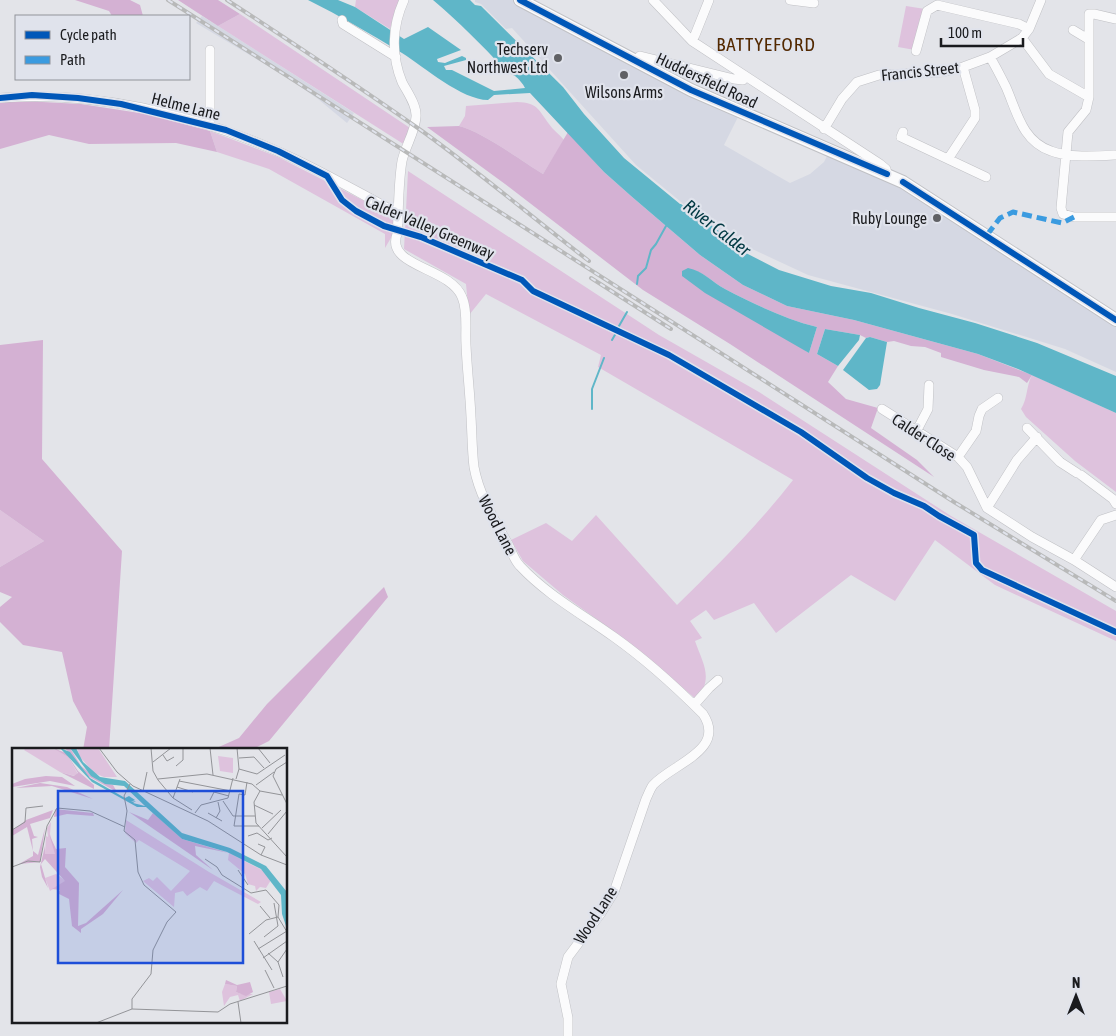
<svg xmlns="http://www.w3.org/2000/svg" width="1116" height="1036" font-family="'Asap Condensed',sans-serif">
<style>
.built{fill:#d5d8e3}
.green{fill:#dec2dd}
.forest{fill:#d4b1d3;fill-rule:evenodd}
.water{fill:#5fb6c8}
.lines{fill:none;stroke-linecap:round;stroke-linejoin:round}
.stream{stroke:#5fb6c8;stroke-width:2}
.minor-casing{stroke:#c0c1c5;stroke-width:10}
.highway-casing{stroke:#c0c1c5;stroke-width:14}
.minor{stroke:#fbfbfc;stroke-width:9}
.highway{stroke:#fbfbfc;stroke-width:12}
.rail-casing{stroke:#b8b9b9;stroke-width:4}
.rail{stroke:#e0e3ec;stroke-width:2;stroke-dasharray:5.5;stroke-linecap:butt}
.quiet{stroke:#3b9be0;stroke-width:5;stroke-dasharray:10 5;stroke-linecap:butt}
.cycleway-casing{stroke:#e0e3ec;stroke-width:9}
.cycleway{stroke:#0057b8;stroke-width:6}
.poi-dot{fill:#606165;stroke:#e0e3ec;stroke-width:2}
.labels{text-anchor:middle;stroke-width:4.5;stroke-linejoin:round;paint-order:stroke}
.poi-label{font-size:16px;fill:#1a1b1e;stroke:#e0e3ec;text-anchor:end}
.street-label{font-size:16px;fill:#1a1b1e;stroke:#e0e3ec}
.water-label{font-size:18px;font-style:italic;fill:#003842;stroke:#e0e3ec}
.quarter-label{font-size:19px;letter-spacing:1px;fill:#532900;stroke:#e0e3ec}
.inset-road{fill:none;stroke:#939498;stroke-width:1}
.view{fill:#1d4ed8;fill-opacity:0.15;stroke:#1d4ed8;stroke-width:2.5}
.inset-edge{fill:none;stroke:#1a1b1e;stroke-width:2.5}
</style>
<rect width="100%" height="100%" fill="#e3e4e9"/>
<!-- built -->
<path class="built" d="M475 0H513L677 88 739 115 724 145 790 183 810 174 824 162 828 154 898 184 1116 324V372L1065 349 952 314 808 275 720 234 636 165 512 28 506 29 481 4 475 2Z
M202 16 218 26 354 113 347 123 318 99 288 78 196 23Z"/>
<!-- green -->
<path class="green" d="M356 0H401L394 15 390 29 355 7Z
M906 6 925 9 915 50 898 47Z
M240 14 410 128 405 145 218 26Z
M517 102C538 103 538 109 549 124 553 130 559 134 564 140L543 174C522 161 481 131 459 126L465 116 466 106Z
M210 131 278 157 396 217 392 236 385 248V234L269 169 217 152Z
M408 171 659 335 759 392 951 516 1116 611V641L995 585 935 540 895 601 851 575 776 633 754 603 714 620 706 610 690 621 702 638 695 641C704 666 713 677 697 700L627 641 563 595 523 561 511 540 546 523 572 541 596 515 677 605C718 565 758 525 793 480L598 367 601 355 486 294 469 315 466 284 404 249Z
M1032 375 1116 413V492L1075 461 1026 417 1021 409C1028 398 1026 386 1032 375Z
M0 510 44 541 0 567Z"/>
<!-- forest -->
<path class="forest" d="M75 0H130L140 5 143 16H112L109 11Z
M178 0H218L240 14 218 26Z
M23 101 81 104 146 114 210 131 217 152 176 143 89 144 49 135 0 149V102Z
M459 126C481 131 522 161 543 174L568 132 604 172 631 196 700 255 743 285 787 306 854 320 978 354 1032 375 1027 383 1019 377 984 370 941 357V353L925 347 911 346 894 341 887 342 870 337 866 338 860 335 825 329 817 354 838 366 828 382 846 399 878 408 871 428 917 460 934 477 730 344 643 290 505 184 427 127ZM688 269C703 271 712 282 725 289 754 304 785 319 817 327L809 353Z
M43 340 42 459 122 551 109 750H83L87 727 73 701 62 652 23 645 0 622V607L12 597 0 592V567L44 541 0 510V345Z
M384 587 388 597 269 741 251 750H212L239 738 267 704Z"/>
<!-- water -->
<path class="water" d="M308 0H338L355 7 404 39 428 27 461 50 437 59 438 62 445 63 462 56 466 58V60L444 66 446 70H452L494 91 525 88C523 84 519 79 515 76 511 74 508 74 505 70 482 45 459 22 433 0H470L475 5 481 6 563 87 584 114 624 158 680 204H681L700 219 714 227 742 251 779 270 831 286 871 293 919 308 975 323 1037 343 1116 376V413L1018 369 978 354 854 320 787 306 743 285 700 255 631 196 604 172 530 93 494 95 488 100C462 100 424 67 402 53 371 34 340 16 308 0Z
M688 268C703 271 712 282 725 289 754 304 785 319 817 327L809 353 705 293 682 276V271Z
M825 329 860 335 859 340 838 366 817 354Z
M870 337 887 342 880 385 877 389 869 390 843 370 866 338Z"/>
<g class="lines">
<!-- stream -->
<path class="stream" d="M637 284 638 276 646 268 651 250 656 244 666 226
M619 326 627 312
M612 340 616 333
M592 409V389L604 358"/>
<defs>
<path id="minor" d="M404 0C392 26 391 55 402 82 407 92 417 105 416 117 415 132 405 147 402 161 398 185 399 210 397 234 385 267 450 267 462 297 468 311 465 330 466 345 467 369 470 393 471 417 472 433 472 451 474 467 479 495 495 521 509 546 512 553 515 561 520 566 547 595 582 614 614 637 645 659 675 686 703 714 727 750 672 764 653 785 650 789 648 795 646 799L614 892 601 913 568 957 561 984 568 1018V1036
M653 0 692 41 880 164 886 169 887 174
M790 0 814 3
M1116 19 1094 14H1089V97L1086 110 1068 132 1061 208 1063 214 1074 217H1116
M342 20 343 24 396 57
M1073 30 1088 39
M1022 38 1049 74 1089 97
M692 41 695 35 709 0
M916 51 927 11 937 5 1019 24 1029 29
M990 57C996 67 1001 77 1006 87 1017 112 1022 141 1051 151 1068 158 1098 156 1116 155
M635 61 640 56 734 79 743 80 745 77
M0 98C92 90 193 114 277 151 319 169 359 193 399 214
M210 126V50
M824 129 842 99 857 82 879 75 943 72 963 67 990 57 1022 38 1029 29 1041 0
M903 132 901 137 986 177
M948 159 975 118V110L963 67
M882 409 958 457 967 467 987 508 1032 537 1074 560 1116 587
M1027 428 1060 462 1077 473
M916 432 928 409 929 385
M958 457 976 431 979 416 982 409 998 398
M1081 475 1113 499 1116 504
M987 508 1017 460 1037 437
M1074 560 1101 520 1116 515
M694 705 709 688 718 680"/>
<path id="highway" d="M520 0 691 90 903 182 1116 320"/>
</defs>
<!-- minor casing -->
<use href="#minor" class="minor-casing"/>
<!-- highway casing -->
<use href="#highway" class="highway-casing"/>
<!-- minor -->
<use href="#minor" class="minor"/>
<!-- highway -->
<use href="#highway" class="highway"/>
<defs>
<path id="rail" d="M168 0 954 502 1116 601
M227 0C293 43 358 86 422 131 479 172 533 218 589 261
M591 278 671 329"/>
</defs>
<!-- rail casing -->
<use href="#rail" class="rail-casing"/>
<!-- rail -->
<use href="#rail" class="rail"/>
<!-- quiet -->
<path class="quiet" d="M987 235 1000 218 1013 212 1062 223 1074 217"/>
<defs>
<path id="cycleway" d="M520 0 691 90 887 174
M0 98 32 95 78 98 121 104 226 130 278 151 327 176 342 200 356 211 384 226 421 237 522 280 533 291 669 355 801 432 867 478 894 493 924 506 939 516 974 535 976 563 982 570 1116 632
M903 182 1116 320"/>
</defs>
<!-- cycleway casing -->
<use href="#cycleway" class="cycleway-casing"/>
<!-- cycleway -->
<use href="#cycleway" class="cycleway"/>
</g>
<!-- markers -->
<g class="poi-dot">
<circle cx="558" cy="58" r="5"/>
<circle cx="624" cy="75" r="5"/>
<circle cx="937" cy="218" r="5"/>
</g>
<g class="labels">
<!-- poi labels -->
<g class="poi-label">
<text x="548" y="55">Techserv<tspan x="548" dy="18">Northwest Ltd</tspan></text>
<text x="624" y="98" text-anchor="middle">Wilsons Arms</text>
<text x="927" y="224">Ruby Lounge</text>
</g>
<!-- street labels -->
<g class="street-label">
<text transform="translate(920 71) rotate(-6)" y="6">Francis Street</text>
<text transform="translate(707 80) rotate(25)" y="6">Huddersfield Road</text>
<text transform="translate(186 106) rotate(14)" y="6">Helme Lane</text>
<text transform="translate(430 227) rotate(23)" y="6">Calder Valley Greenway</text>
<text transform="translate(924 437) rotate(33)" y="6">Calder Close</text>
<text transform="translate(498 525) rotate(63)" y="6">Wood Lane</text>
<text transform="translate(595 915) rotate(-57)" y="6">Wood Lane</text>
</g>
<!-- water labels -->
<g class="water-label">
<text transform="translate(717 228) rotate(38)" y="6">River Calder</text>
</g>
<!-- quarter labels -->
<g class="quarter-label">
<text x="766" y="51">BATTYEFORD</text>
</g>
</g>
<!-- overview -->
<g transform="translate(12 748)">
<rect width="275" height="275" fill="#e3e4e9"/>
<path d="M14 0 45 2 56 9 66 26 63 28 48 24 12 2ZM65 0H86L105 29H92L82 25 68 9ZM206 8 221 10V25L208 23ZM114 72 197 124 249 154 246 156 202 133 195 143 188 139 175 148 171 143 163 145 162 159 131 133 137 130 141 133 145 129 159 143 178 123 127 92 124 95 113 85ZM39 74 38 86 44 106 36 107 33 106 34 88 36 89 35 80ZM217 105 252 123 259 132 254 140 248 139 244 143 243 138 236 136 233 126 216 112ZM44 126 54 133 38 143 33 130ZM213 236 225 238 224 244 229 246H241L228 253 226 247 218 249 212 258 210 244ZM268 241 275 253 259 256 257 244Z" fill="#dec2dd"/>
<path d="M41 0 54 5 66 23 82 37V41L48 24 62 28 66 25 56 9ZM53 0H58L69 18 89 34 101 37 105 44 76 28ZM34 28 50 29 63 38 38 33 0 39V36L13 31ZM28 35 55 39 81 51 40 38 4 40ZM43 61 81 65 82 68 55 66 42 69ZM41 62 38 70 18 76 22 88 26 89 20 91 21 103 26 107 33 80 28 114 7 116 21 108V103L15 79 0 88V83L14 72ZM117 64 136 72 141 65 170 91 217 105 183 98 184 107 201 122ZM37 86 44 101 54 100 53 119 67 135 66 178 74 175 111 142 91 166 69 181V185L60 178 57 151 45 145 48 142 40 141 53 133 33 111 29 116 36 140 30 129 28 119 33 98V106H43ZM214 232 225 237 238 234 241 244 234 248 224 244 225 238 213 236Z" fill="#d4b1d3"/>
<path d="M48 0 58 4 78 30 113 50 117 48 123 52 119 54 124 53 121 55 133 58 112 38 93 36 79 28 58 0H64L71 14 88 29 113 33 170 85 218 100 254 118 275 144V181L270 166 269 147 249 121 215 104 170 91 134 59H125L80 34Z" fill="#5fb6c8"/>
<path class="inset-road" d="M87 0 105 24 121 38 196 73 249 107 275 117M139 0 141 23 146 32 161 50 180 62M198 0 201 27M246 0 258 15M151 7 155 13 162 9M227 10 242 9 252 20M141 14 159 0M275 14 264 21 261 28 275 56M164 18 171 12V0M227 21 245 26 273 7M146 31 195 26 240 36 248 43M224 31 227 21 225 0M167 33 219 43M235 34 233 47 227 46 222 78H247M118 36 112 48 115 63 112 83 123 92 126 124 132 137 164 164 155 174 141 202 139 226 120 251V261M244 37 262 24M165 39 181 44M131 43 135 24M248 43 242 54 244 75 275 109M248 43 270 47M161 50 168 31M198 52 202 44 217 48M211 53 221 68H243M242 57 261 66M183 65 189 57 216 50 221 30M196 65 210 73M204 70 208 63 206 54M250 80 269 62M0 82 13 74 14 60 31 58M256 86 275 63M236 88 245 85 256 92 260 90M246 96 253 99 249 107M193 111 205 119 210 127 239 145 254 142 267 157 266 169M0 119 16 113 28 114 35 78 45 60 78 63 113 79M226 122 236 137M248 158 258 170M266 169 275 184M237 186 254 172 266 169M252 189 266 178 262 155M242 193 260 222M246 201 275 183M256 205 266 214 271 229M251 210 275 193M266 214 275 201M253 222 262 240M226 254 229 275M84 275 120 261 206 264 218 256 275 238"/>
<path class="view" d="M46 43H231V215H46Z"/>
<rect width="275" height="275" class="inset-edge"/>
</g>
<!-- legend -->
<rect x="15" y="15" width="175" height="65" fill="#e0e3ec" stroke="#91939a"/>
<rect x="25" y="31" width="25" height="8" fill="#0057b8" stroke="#91939a"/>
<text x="60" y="40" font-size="15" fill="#1a1b1e">Cycle path</text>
<rect x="25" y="56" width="25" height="8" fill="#3b9be0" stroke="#91939a"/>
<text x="60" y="65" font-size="15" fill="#1a1b1e">Path</text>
<!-- north arrow -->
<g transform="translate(1076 996)" stroke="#e0e3ec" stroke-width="4" paint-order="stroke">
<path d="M0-4L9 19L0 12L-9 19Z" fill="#1a1b1e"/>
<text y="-8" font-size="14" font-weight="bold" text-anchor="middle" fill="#1a1b1e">N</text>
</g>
<!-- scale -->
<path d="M941 38v8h82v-8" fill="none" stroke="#1a1b1e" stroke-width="2.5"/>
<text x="948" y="38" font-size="15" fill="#1a1b1e" stroke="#e0e3ec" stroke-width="4" paint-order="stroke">100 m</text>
</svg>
